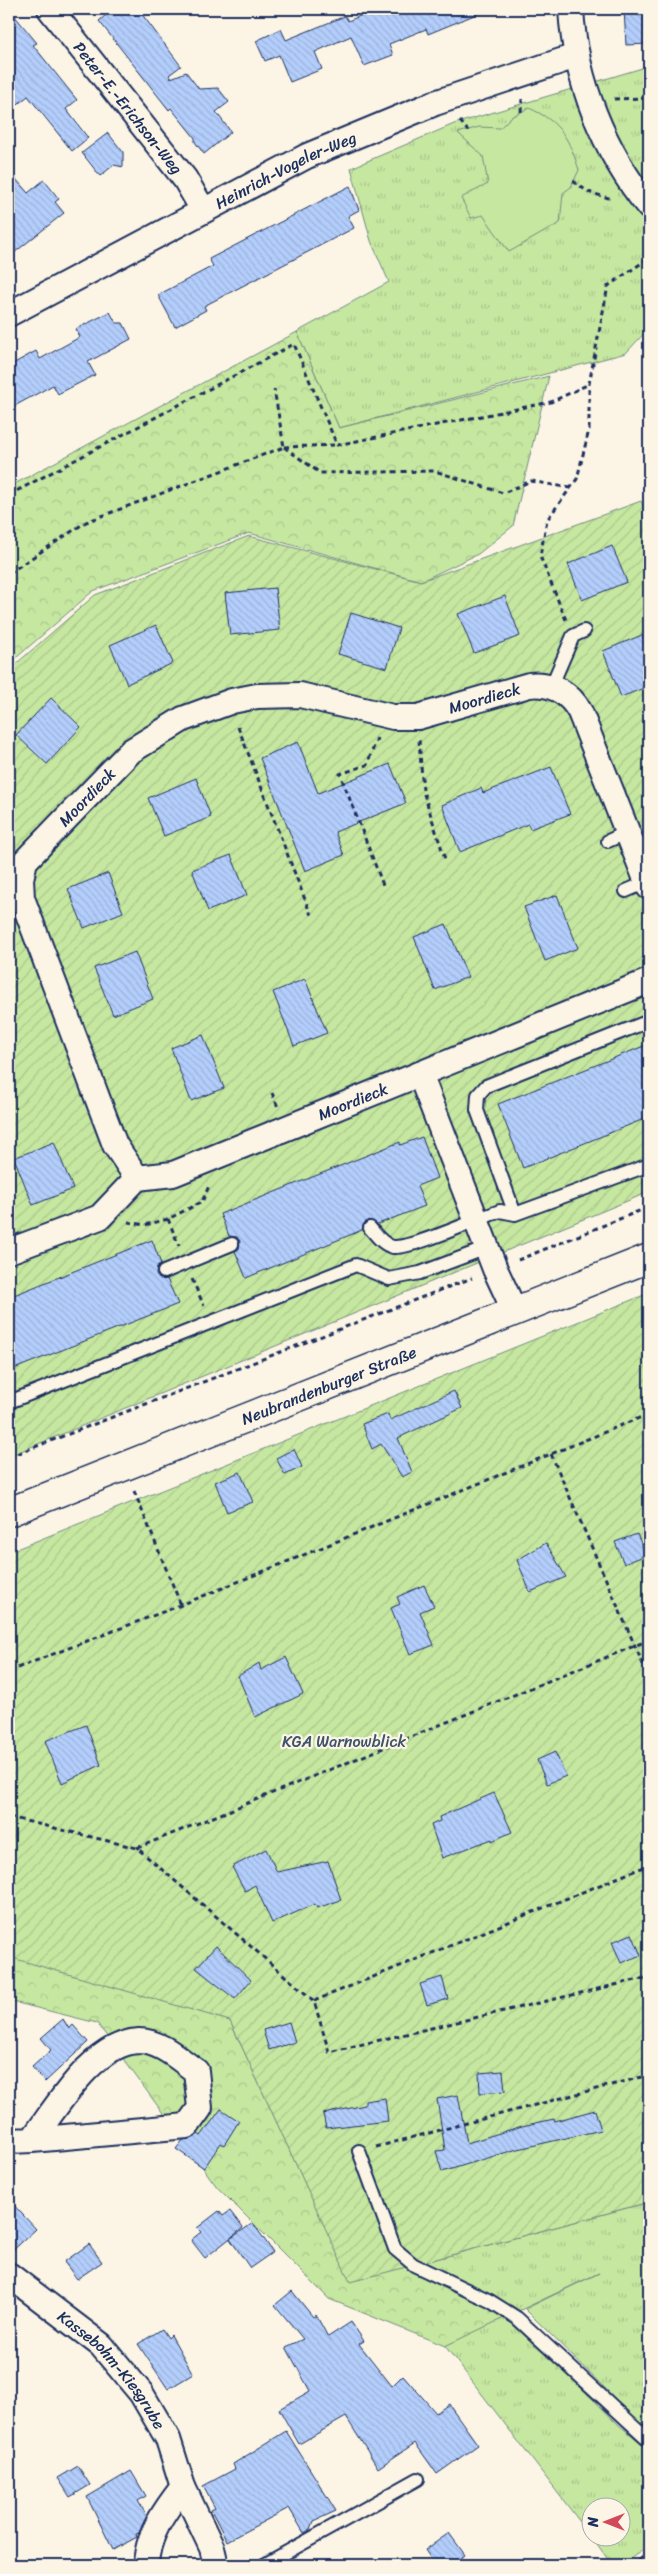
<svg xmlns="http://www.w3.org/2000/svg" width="658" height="2574" font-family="Sriracha,sans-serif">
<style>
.grass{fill:url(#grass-tufts);stroke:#708b7f}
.forest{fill:url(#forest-crowns);stroke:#708b7f}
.park{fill:#c6e7a0;stroke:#708b7f}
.garden{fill:url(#garden-furrows);stroke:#708b7f}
.building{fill:url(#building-back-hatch);stroke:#1b2f5e}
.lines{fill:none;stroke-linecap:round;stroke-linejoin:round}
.lane-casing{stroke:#1b2f5e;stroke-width:16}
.street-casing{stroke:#1b2f5e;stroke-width:28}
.secondary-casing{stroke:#1b2f5e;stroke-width:31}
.path{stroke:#1b2f5e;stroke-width:3;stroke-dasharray:5 4;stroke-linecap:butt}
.lane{stroke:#fcf5e5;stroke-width:12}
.street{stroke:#fcf5e5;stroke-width:24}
.secondary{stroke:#fcf5e5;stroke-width:28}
.labels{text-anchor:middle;stroke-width:4.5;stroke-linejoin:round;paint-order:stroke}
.street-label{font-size:16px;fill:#1b2f5e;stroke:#fcf5e5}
.park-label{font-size:16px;fill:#3d546b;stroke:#fcf5e5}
</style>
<defs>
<pattern id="grass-tufts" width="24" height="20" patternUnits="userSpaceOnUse" patternTransform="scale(1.25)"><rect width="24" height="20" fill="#c6e7a0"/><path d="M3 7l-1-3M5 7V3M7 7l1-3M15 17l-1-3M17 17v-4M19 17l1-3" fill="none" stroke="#aac68c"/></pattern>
<pattern id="forest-crowns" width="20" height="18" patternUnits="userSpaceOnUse" patternTransform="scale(1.25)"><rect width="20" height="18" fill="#c6e7a0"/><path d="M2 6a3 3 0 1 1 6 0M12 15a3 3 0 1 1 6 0" fill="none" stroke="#aac68c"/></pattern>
<pattern id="garden-furrows" width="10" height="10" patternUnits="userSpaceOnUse" patternTransform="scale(1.25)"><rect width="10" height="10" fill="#c6e7a0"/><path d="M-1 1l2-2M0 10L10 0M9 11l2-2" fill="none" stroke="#aac68c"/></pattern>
<pattern id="building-back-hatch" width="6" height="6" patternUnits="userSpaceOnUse" patternTransform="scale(1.25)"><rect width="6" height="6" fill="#b4cefc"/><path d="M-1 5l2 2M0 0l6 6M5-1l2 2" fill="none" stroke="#9ab1da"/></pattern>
</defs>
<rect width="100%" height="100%" fill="#fcf5e5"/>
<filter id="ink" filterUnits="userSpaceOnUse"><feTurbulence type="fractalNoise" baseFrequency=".02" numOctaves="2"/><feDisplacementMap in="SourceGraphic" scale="10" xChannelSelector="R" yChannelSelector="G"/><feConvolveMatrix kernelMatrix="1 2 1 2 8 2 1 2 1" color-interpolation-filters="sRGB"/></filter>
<g filter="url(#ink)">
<!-- grass -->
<path class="grass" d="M649 66V328L626 353 339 428 297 332 389 282 371 241 351 168 454 124Z
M649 2202V2432L525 2309 599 2273 508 2316 620 2426 649 2449V2546L621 2565H612L592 2537 620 2536V2506H590V2535L445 2346 350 2282Z"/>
<!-- forest -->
<path class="forest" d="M297 332 339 428 549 376 513 526 478 554 421 581 249 533 93 591 9 664V487Z
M9 1937 230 2021 308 2190 414 2265 508 2316 445 2346 329 2299 217 2187 97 2023 9 2001Z"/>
<!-- park -->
<path class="park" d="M529 108C561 122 569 139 579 170L571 187 563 193 560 223 509 252 483 215 471 218 461 198 488 184 483 156 458 133 479 127 500 128 511 117Z"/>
<!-- garden -->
<path class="garden" d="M641 501 649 521V1192L9 1456V670L95 595 249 536 421 581Z
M649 1293V2202L350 2282 230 2021 9 1957V1552Z"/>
<!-- building -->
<path class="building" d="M9 9 37 43 33 45 77 100 66 109 88 138 72 151 28 96 9 111Z
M113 9H138L181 66 169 75 171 78 186 72 199 89 218 88 229 102 216 112 231 132 204 154 195 142V138L171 108 169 110 99 21Z
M376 9H489L428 34 426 29 389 44 393 55 364 66 351 36 315 52 322 69 290 82 279 55 265 61 256 41 281 29 286 40 345 16 348 21Z
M624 9H649V44L626 45Z
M108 133 123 152V167L114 165 100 176 82 153Z
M9 171 28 193 44 180 59 199 55 202 64 213 9 257Z
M350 186 359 210 348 216 354 228 204 306 206 310 175 327 158 295 213 266 209 259Z
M110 312 116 323H123L131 339 88 362 95 375 58 394 53 385 9 409V366L36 351 40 359 80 337 76 329Z
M612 546 627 582 582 600 568 564Z
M275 588 280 630 230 635 225 593Z
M505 596 520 636 474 653 458 614Z
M351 613 399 628 387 668 338 654Z
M156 625 173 663 127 684 110 645Z
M642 635 649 653V686L621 697 603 651Z
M51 698 81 727 47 764 16 735Z
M298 742 318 793 390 764 406 803 335 832 344 855 305 871 260 758Z
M551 767 570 814 530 829 528 824 460 852 442 805 481 788 483 793Z
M196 778 211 817 164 836 148 798Z
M231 855 247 895 208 911 192 870Z
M108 873 123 912 84 928 68 889Z
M557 895 578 948 545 961 524 907Z
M446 924 468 977 435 990 414 937Z
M135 952 153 999 113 1015 94 968Z
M305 979 327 1033 294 1046 273 992Z
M203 1035 224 1088 191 1101 171 1048Z
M649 1044V1117L523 1168 498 1104Z
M422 1137 437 1178 417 1186 425 1206 378 1224 368 1220 363 1225 362 1230 246 1278 235 1251 239 1249 240 1241 237 1237 229 1236 220 1214 400 1142V1145Z
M54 1142 73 1189 33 1205 14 1158Z
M152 1240 161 1264 157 1267 156 1275 159 1279H167L178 1304 9 1371V1297Z
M454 1391 462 1408 398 1438 412 1472 402 1477 381 1444 372 1449 362 1424 388 1414 390 1420Z
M294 1449 302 1467 285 1475 276 1458Z
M240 1472 253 1502 227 1512 215 1482Z
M637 1534 646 1555 624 1564 615 1542Z
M546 1543 566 1577 530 1592 517 1560Z
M424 1585 434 1606 420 1612 434 1645 410 1654 391 1608 400 1604 397 1597Z
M286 1657 303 1694 255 1717 238 1676 259 1663 261 1670Z
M86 1725 101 1765 62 1783 45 1741Z
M555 1752 566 1776 547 1784 537 1760Z
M494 1793 512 1832 492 1841V1839L442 1858 431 1825 440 1821 439 1817Z
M266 1849 277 1872 328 1861 341 1900 317 1908 315 1904 272 1923 255 1885 245 1891 232 1867Z
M632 1934 641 1955 621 1963 612 1942Z
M216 1946 251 1980 235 1999 196 1968Z
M442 1977 448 1999 427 2005 420 1984Z
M63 2019 69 2029 73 2025 88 2042 45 2082 32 2067 51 2050 41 2038Z
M289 2022 295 2042 269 2050 263 2030Z
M503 2071 505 2091 480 2093 479 2073Z
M458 2095 467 2143 522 2126 554 2119 555 2121 595 2110 601 2130 514 2150 442 2172 436 2151 445 2150 437 2099Z
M385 2098 388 2121 326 2128 323 2114 365 2105V2101Z
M221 2109 239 2121 224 2145 221 2143 204 2168 176 2149 183 2140 193 2138 198 2134 201 2136Z
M9 2200 36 2229 9 2254Z
M219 2211 223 2216 230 2211 243 2228 205 2258 191 2240 201 2232 197 2228Z
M253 2223 273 2252 250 2268 230 2239Z
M89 2244 102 2262 77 2279 64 2262Z
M292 2291 313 2317 316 2315 328 2337 351 2322 364 2341 359 2344 392 2386 403 2375 436 2413 449 2404 478 2445 437 2474 415 2443 378 2468 346 2417 299 2444 279 2409 310 2391 286 2347 303 2339 275 2305Z
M162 2329 168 2338 171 2335 193 2374 168 2389 138 2344Z
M286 2431 336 2511 314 2521 311 2529 304 2533 289 2508 227 2541 211 2510 215 2508 203 2486 235 2469 233 2464Z
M78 2466 90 2485 70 2497 58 2478Z
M131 2471 146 2496 138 2501 147 2516 139 2533 136 2534 137 2537 113 2550 87 2497Z
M449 2533 465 2555 450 2565H435L425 2550Z"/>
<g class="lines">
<defs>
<path id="lane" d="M551 687 573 636 584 631
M608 841 628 832
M626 891 647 882
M515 1214 477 1110 478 1095 486 1086 649 1021
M370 1228C376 1235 383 1245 393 1247 412 1249 477 1219 500 1211L515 1214 649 1165
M164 1272 232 1244
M9 1402 356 1265 389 1279 420 1273 487 1248
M359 2151 395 2249 414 2265 490 2301 517 2318 649 2440
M264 2565 418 2479
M643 2565 649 2561"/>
<g id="street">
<path id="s1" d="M50 9 185 179 203 210"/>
<path d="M571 9C575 80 604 152 649 207"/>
<path id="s2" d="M9 314 307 156 435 103 576 56"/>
<path d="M420 1074 495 1269 515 1312"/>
<path id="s3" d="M137 1178 115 1145 22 898 21 879 25 861 131 751 183 719 232 701 257 696 300 695 393 717H418L529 685C551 682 570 693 580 712L649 887"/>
<path id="s4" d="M137 1178 173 1174 649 981"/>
<path d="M9 1251 100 1217 137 1178"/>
<path d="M9 2141 32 2140 187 2126 200 2108 196 2071C180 2060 160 2041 139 2041 93 2043 57 2107 32 2140"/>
<path id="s5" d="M9 2275 101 2345 141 2393 168 2439 183 2487 212 2548 216 2565"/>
<path d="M146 2565C147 2535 165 2510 183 2487"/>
</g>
<g id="secondary">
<path id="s6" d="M9 1512 649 1258"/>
</g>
</defs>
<!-- lane casing -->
<use href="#lane" class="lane-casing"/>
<!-- street casing -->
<use href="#street" class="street-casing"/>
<!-- secondary casing -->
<use href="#secondary" class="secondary-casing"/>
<!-- path -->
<path class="path" d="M614 99 649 98
M521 112 522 99
M460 121 468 131
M573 181 588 192 612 199
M284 447 320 473 435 471 503 493 531 481 570 488
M284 447 337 445
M9 495 294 344 337 445 551 402 589 384
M9 573 86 522 284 447 274 389
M566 620 540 556 547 520 577 479 589 430V384L608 286 649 258
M238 727 311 915
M377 738 367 765 340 774 383 885
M419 740 423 791 445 859
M272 1093 278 1107
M168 1219 179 1246
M128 1222 145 1225 168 1219 202 1202 209 1186
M518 1260 649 1207
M192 1279 204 1306
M551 1454 649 1678
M9 1457 472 1278
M134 1491 181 1605
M9 1671 181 1605 649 1414
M9 1817 137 1848 314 2001 329 2052 649 1977
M137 1848 649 1640
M314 2001 649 1865
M376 2147 649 2075"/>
<!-- lane -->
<use href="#lane" class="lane"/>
<!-- street -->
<use href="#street" class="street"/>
<!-- secondary -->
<use href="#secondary" class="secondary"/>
</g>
</g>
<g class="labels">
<!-- street labels -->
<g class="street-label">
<text dy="6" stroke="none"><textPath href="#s1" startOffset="126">Peter-E.-Erichson-Weg</textPath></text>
<text dy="6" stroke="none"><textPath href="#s2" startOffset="312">Heinrich-Vogeler-Weg</textPath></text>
<text dy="6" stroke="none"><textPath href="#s3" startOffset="865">Moordieck</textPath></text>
<text dy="6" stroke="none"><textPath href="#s3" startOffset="430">Moordieck</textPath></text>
<text dy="6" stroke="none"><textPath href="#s4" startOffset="230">Moordieck</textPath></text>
<text dy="6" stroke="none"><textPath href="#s6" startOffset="344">Neubrandenburger Straße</textPath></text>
<text dy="6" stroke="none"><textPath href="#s5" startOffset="141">Kassebohm-Kiesgrube</textPath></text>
</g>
<!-- park labels -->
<g class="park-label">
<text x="344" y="1747">KGA Warnowblick</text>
</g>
</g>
<!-- margin -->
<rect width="658" height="2574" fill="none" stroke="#fcf5e5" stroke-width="30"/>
<rect x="15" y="15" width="628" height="2544" fill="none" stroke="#1b2f5e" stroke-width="2" filter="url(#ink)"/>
<!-- north arrow -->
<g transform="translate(606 2522) rotate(270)"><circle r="24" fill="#fcf5e5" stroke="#a2a6af"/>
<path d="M0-4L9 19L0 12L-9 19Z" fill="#d1495b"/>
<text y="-8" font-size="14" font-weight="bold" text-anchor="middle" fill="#1b2f5e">N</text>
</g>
</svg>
